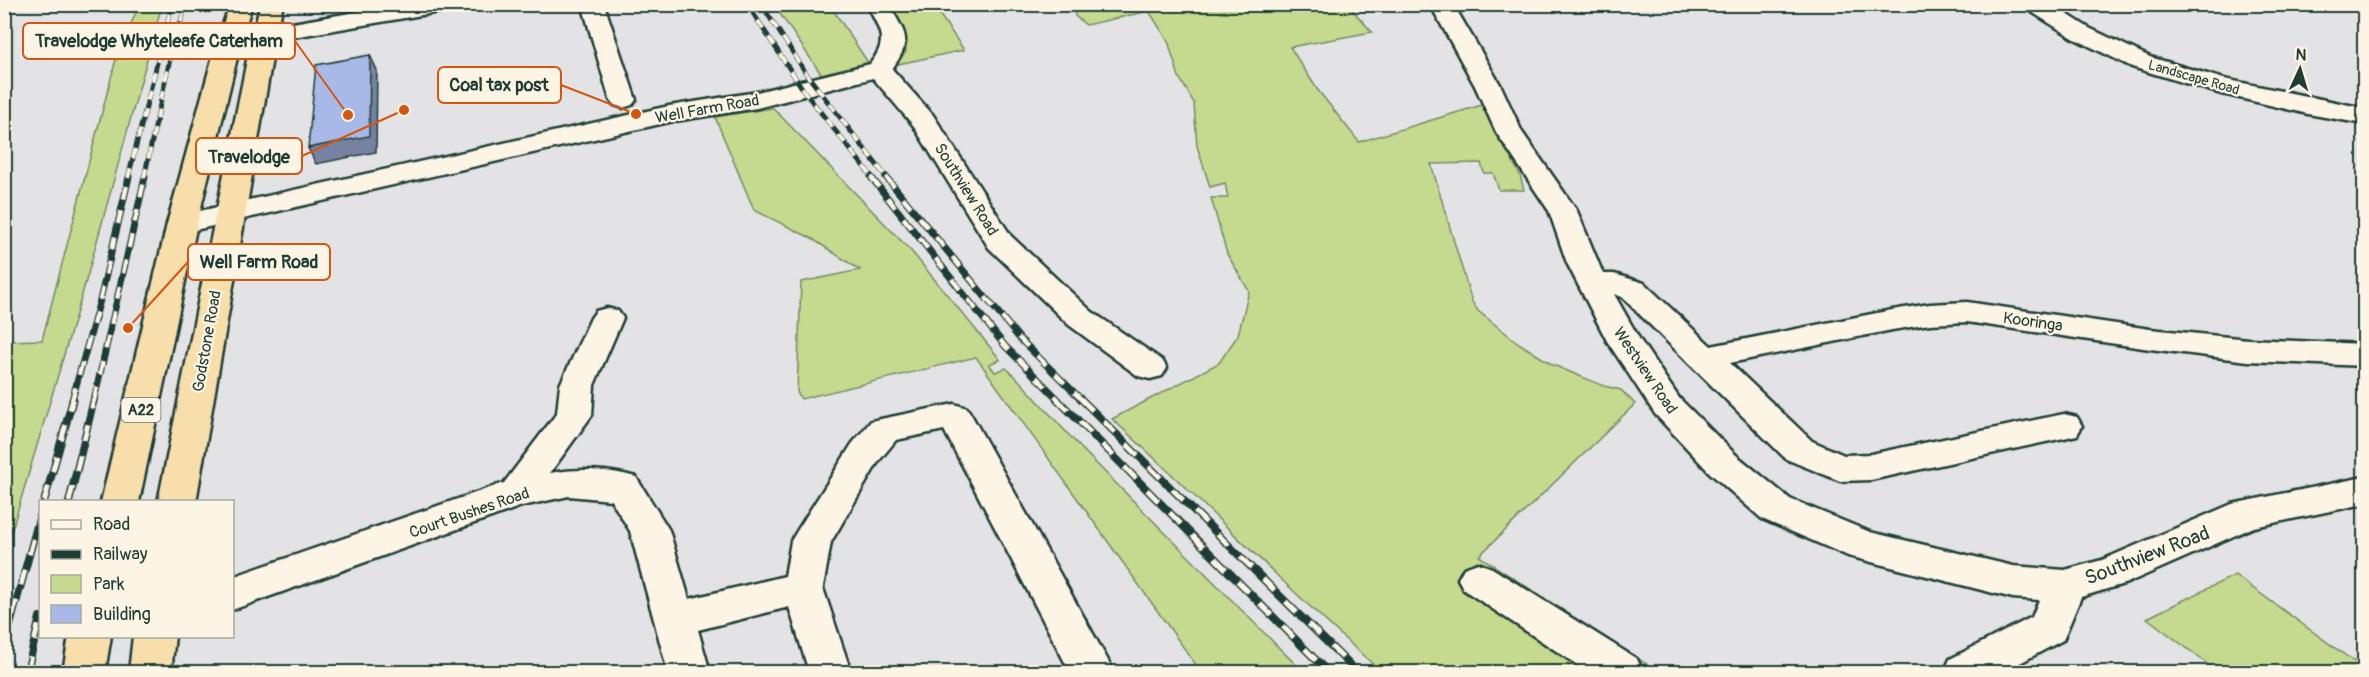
<svg xmlns="http://www.w3.org/2000/svg" width="2369" height="677" font-family="Pangolin,sans-serif">
<style>
.green{fill:#c5d98f;stroke:#728b62;stroke-width:1.5}
.lines{fill:none;stroke-linecap:round;stroke-linejoin:round}
.minor-casing{stroke:#1f3d34;stroke-width:5}
.trunk-casing{stroke:#1f3d34;stroke-width:5}
.minor{fill:#fcf5e5;fill-rule:evenodd}
.trunk{fill:#f8deab;fill-rule:evenodd}
.rail-far2-casing{stroke:#1f3d34;stroke-width:5}
.rail-far1-casing{stroke:#1f3d34;stroke-width:7}
.rail-casing{stroke:#1f3d34;stroke-width:8}
.rail-far2{stroke:#fcf5e5;stroke-width:4;stroke-dasharray:10;stroke-linecap:butt}
.rail-far1{stroke:#fcf5e5;stroke-width:4.5;stroke-dasharray:13;stroke-linecap:butt}
.rail{stroke:#fcf5e5;stroke-width:5;stroke-dasharray:16;stroke-linecap:butt}
.shaded-wall{fill:#7682a2;stroke:#1f3d34;stroke-width:1.5}
.building{fill:#a8b9e8;stroke:#1f3d34;stroke-width:1.5}
.labels{text-anchor:middle;stroke-width:4.5;stroke-linejoin:round;paint-order:stroke}
.far-street-label{font-size:14px;fill:#1f3d34;stroke:#fcf5e5}
.shield{fill:#fcf5e5;stroke:#617469;stroke-width:1.5}
.shield-label{font-size:15px;font-weight:bold;fill:#1f3d34}
.street-label{font-size:16px;fill:#1f3d34;stroke:#fcf5e5}
.near-street-label{font-size:20px;fill:#1f3d34;stroke:#fcf5e5}
.leader{fill:none;stroke:#d45610;stroke-width:2}
.callout-dot{fill:#d45610;stroke:#fcf5e5;stroke-width:2}
.callout{fill:#fcf5e5;stroke:#d45610;stroke-width:2}
.callout-label{font-size:18px;text-anchor:middle;font-weight:bold;fill:#1f3d34}
</style>
<rect width="100%" height="100%" fill="#e3e3e6"/>
<filter id="ink" filterUnits="userSpaceOnUse"><feTurbulence type="fractalNoise" baseFrequency=".0167" numOctaves="2"/><feDisplacementMap in="SourceGraphic" scale="12" xChannelSelector="R" yChannelSelector="G"/><feConvolveMatrix kernelMatrix="1 2 1 2 8 2 1 2 1" color-interpolation-filters="sRGB"/></filter>
<g filter="url(#ink)">
<!-- green -->
<path class="green" d="M1105 4 1348 5 1372 32 1290 47 1317 89 1359 142 1482 105 1520 175 1524 190H1499L1493 173H1484L1481 163 1431 164 1472 302 1478 311 1517 342 1553 365 1604 386 1621 390 1635 404 1479 556 1659 672H1382C1289 591 1204 502 1112 419L1219 363 1238 335 1249 291 1227 254 1211 198H1228L1225 183 1210 187 1197 146 1194 103 1179 77 1168 41 1149 11 1086 25 1075 16 1074 9 1069 5H1089L1093 10 1106 6Z
M139 5H162L86 281 5 553V341L42 340 116 59Z
M774 5H830L869 64 821 74Z
M891 5H933L964 50 894 65 906 52 905 34Z
M773 108 912 252 999 358 1000 360 989 364 995 372 1006 368 1016 377 1080 447 1303 672H1201L976 357 801 399 797 392 801 282 860 270 811 238 754 210 715 117Z
M2235 575 2364 669V672H2218L2147 618Z"/>
<g class="lines">
<defs>
<path id="minor" d="M402 4H456L453 9 445 11 229 48 221 46 217 41 221 36 229 34Z
M582 4H604L636 100 632 105 623 108 614 105 610 100Z
M867 4H889C905 35 914 38 892 69L933 115 1011 236 1091 311 1162 360 1167 368 1162 376 1150 379 1138 376 1069 325 989 248 913 125 873 78 757 108 669 122 182 233 172 230 167 224 172 218 182 215 669 106 757 92 870 64C890 39 879 30 867 4Z
M1430 4H1453L1501 86 1522 132 1577 211 1603 274H1614L1644 283 1711 346 1892 310 1930 304 1967 302 2150 329 2248 339 2364 344V366L2248 361 2150 349 1967 322 1930 324 1892 330 1730 363 1812 441 1844 455 1871 454 2064 414 2077 417 2082 426 2077 435 2064 438 1871 480 1840 481 1786 459 1622 297 1614 294 1640 340 1679 398 1736 455 1790 499 1870 532 2013 566 2065 570 2102 560 2232 504 2364 477V504L2254 527 2127 583 2081 597 2063 640 2003 672H1944L1950 659 2032 617 2039 600 2013 598 1848 556 1762 519 1710 473 1655 414 1607 341 1567 263 1549 211 1496 132 1475 86Z
M2024 4H2051L2089 28 2150 57 2224 79 2364 108V124L2308 114 2218 93 2132 67 2073 38 2027 9Z
M607 308 618 311 623 318 594 385 592 415 550 473C577 468 609 469 636 477L669 530 689 599 785 576 791 541 797 531 852 444 871 421 954 404 967 408 972 416 1106 657 1113 670 1111 672H1070L944 430 896 440 878 462 831 542 823 588 851 672H809L789 607 698 630 710 672H668L630 531 611 500 569 496 522 506 232 610V577L504 483 557 413 560 385 591 318 596 311Z
M1478 563 1492 568 1637 659 1643 672H1588L1464 590 1458 579 1464 568Z"/>
<path id="trunk" d="M230 4H252L241 41 197 224 139 502H101L167 224 217 41Z
M261 4H283L276 35 196 502H158L252 35Z
M69 636H111L105 672H63Z
M133 636H175L171 672H129Z"/>
</defs>
<!-- minor casing -->
<use href="#minor" class="minor-casing"/>
<!-- trunk casing -->
<use href="#trunk" class="trunk-casing"/>
<!-- minor -->
<use href="#minor" class="minor"/>
<!-- trunk -->
<use href="#trunk" class="trunk"/>
<defs>
<path id="rail-far2" d="M747 4 806 94 873 178
M761 4 808 76 887 178
M128 178 172 4
M144 178 169 63 186 4"/>
<path id="rail-far1" d="M871 177 1005 346 1059 400
M886 177 1020 339 1082 400
M72 400 100 300 129 177
M94 400 145 177"/>
<path id="rail" d="M1057 399 1328 672
M1081 399 1357 672
M44 502 73 399
M69 502 94 399
M4 647 40 515
M27 672 40 617"/>
</defs>
<!-- rail-far2 casing -->
<use href="#rail-far2" class="rail-far2-casing"/>
<!-- rail-far1 casing -->
<use href="#rail-far1" class="rail-far1-casing"/>
<!-- rail casing -->
<use href="#rail" class="rail-casing"/>
<!-- rail-far2 -->
<use href="#rail-far2" class="rail-far2"/>
<!-- rail-far1 -->
<use href="#rail-far1" class="rail-far1"/>
<!-- rail -->
<use href="#rail" class="rail"/>
</g>
<!-- shaded-wall -->
<path class="shaded-wall" d="M370 55 377 70 376 152 316 164 308 148Z"/>
<!-- building -->
<path class="building" d="M370 55 369 136 308 148 316 65Z"/>
</g>
<g class="labels">
<!-- far-street labels -->
<g class="far-street-label">
<text transform="translate(2194 77) rotate(16)" y="5">Landscape Road</text>
</g>
<!-- shield labels -->
<rect class="shield" x="121.5" y="398" width="39" height="24" rx="4.5"/>
<g class="shield-label">
<text x="141" y="415">A22</text>
</g>
<!-- street labels -->
<g class="street-label">
<text transform="translate(707 108) rotate(-10)" y="6">Well Farm Road</text>
<text transform="translate(967 189) rotate(58)" y="6">Southview Road</text>
<text transform="translate(2033 321) rotate(8)" y="6">Kooringa</text>
<text transform="translate(206 341) rotate(-80)" y="6">Godstone Road</text>
<text transform="translate(1646 370) rotate(56)" y="6">Westview Road</text>
<text transform="translate(469 512) rotate(-19)" y="6">Court Bushes Road</text>
</g>
<!-- near-street labels -->
<g class="near-street-label">
<text transform="translate(2147 555) rotate(-21)" y="7">Southview Road</text>
</g>
</g>
<!-- callouts -->
<path class="leader" d="M348 115L295 41M636 114L561 85M404 110L302 156M128 328L188 262"/>
<g class="callout-dot">
<circle cx="348" cy="115" r="6"/>
<circle cx="636" cy="114" r="6"/>
<circle cx="404" cy="110" r="6"/>
<circle cx="128" cy="328" r="6"/>
</g>
<g class="callout">
<rect x="23" y="23" width="272" height="36" rx="6"/>
<rect x="438" y="67" width="123" height="36" rx="6"/>
<rect x="196" y="138" width="106" height="36" rx="6"/>
<rect x="188" y="244" width="142" height="36" rx="6"/>
</g>
<g class="callout-label">
<text x="159" y="47">Travelodge Whyteleafe Caterham</text>
<text x="499" y="91">Coal tax post</text>
<text x="249" y="163">Travelodge</text>
<text x="259" y="268">Well Farm Road</text>
</g>
<!-- margin -->
<rect width="2369" height="677" fill="none" stroke="#fcf5e5" stroke-width="24"/>
<rect x="12" y="12" width="2345" height="653" fill="none" stroke="#1f3d34" stroke-width="2" filter="url(#ink)"/>
<!-- legend -->
<rect x="39" y="500" width="195" height="138" fill="#fcf5e5" stroke="#a4ab9e" stroke-width="1.5"/>
<rect x="51" y="520" width="30" height="9" fill="#fcf5e5" stroke="#a4ab9e" stroke-width="1.5"/>
<text x="93" y="530" font-size="18" fill="#1f3d34">Road</text>
<rect x="51" y="550" width="30" height="9" fill="#1f3d34" stroke="#a4ab9e" stroke-width="1.5"/>
<text x="93" y="560" font-size="18" fill="#1f3d34">Railway</text>
<rect x="51" y="575" width="30" height="18" fill="#c5d98f" stroke="#a4ab9e" stroke-width="1.5"/>
<text x="93" y="590" font-size="18" fill="#1f3d34">Park</text>
<rect x="51" y="605" width="30" height="18" fill="#a8b9e8" stroke="#a4ab9e" stroke-width="1.5"/>
<text x="93" y="620" font-size="18" fill="#1f3d34">Building</text>
<!-- north arrow -->
<g transform="translate(2300 69) rotate(4)" stroke="#fcf5e5" stroke-width="4.5" paint-order="stroke">
<path d="M0-4.5L10 22L0 15L-10 22Z" fill="#1f3d34"/>
<text y="-9" font-size="16" font-weight="bold" text-anchor="middle" fill="#1f3d34">N</text>
</g>
</svg>
